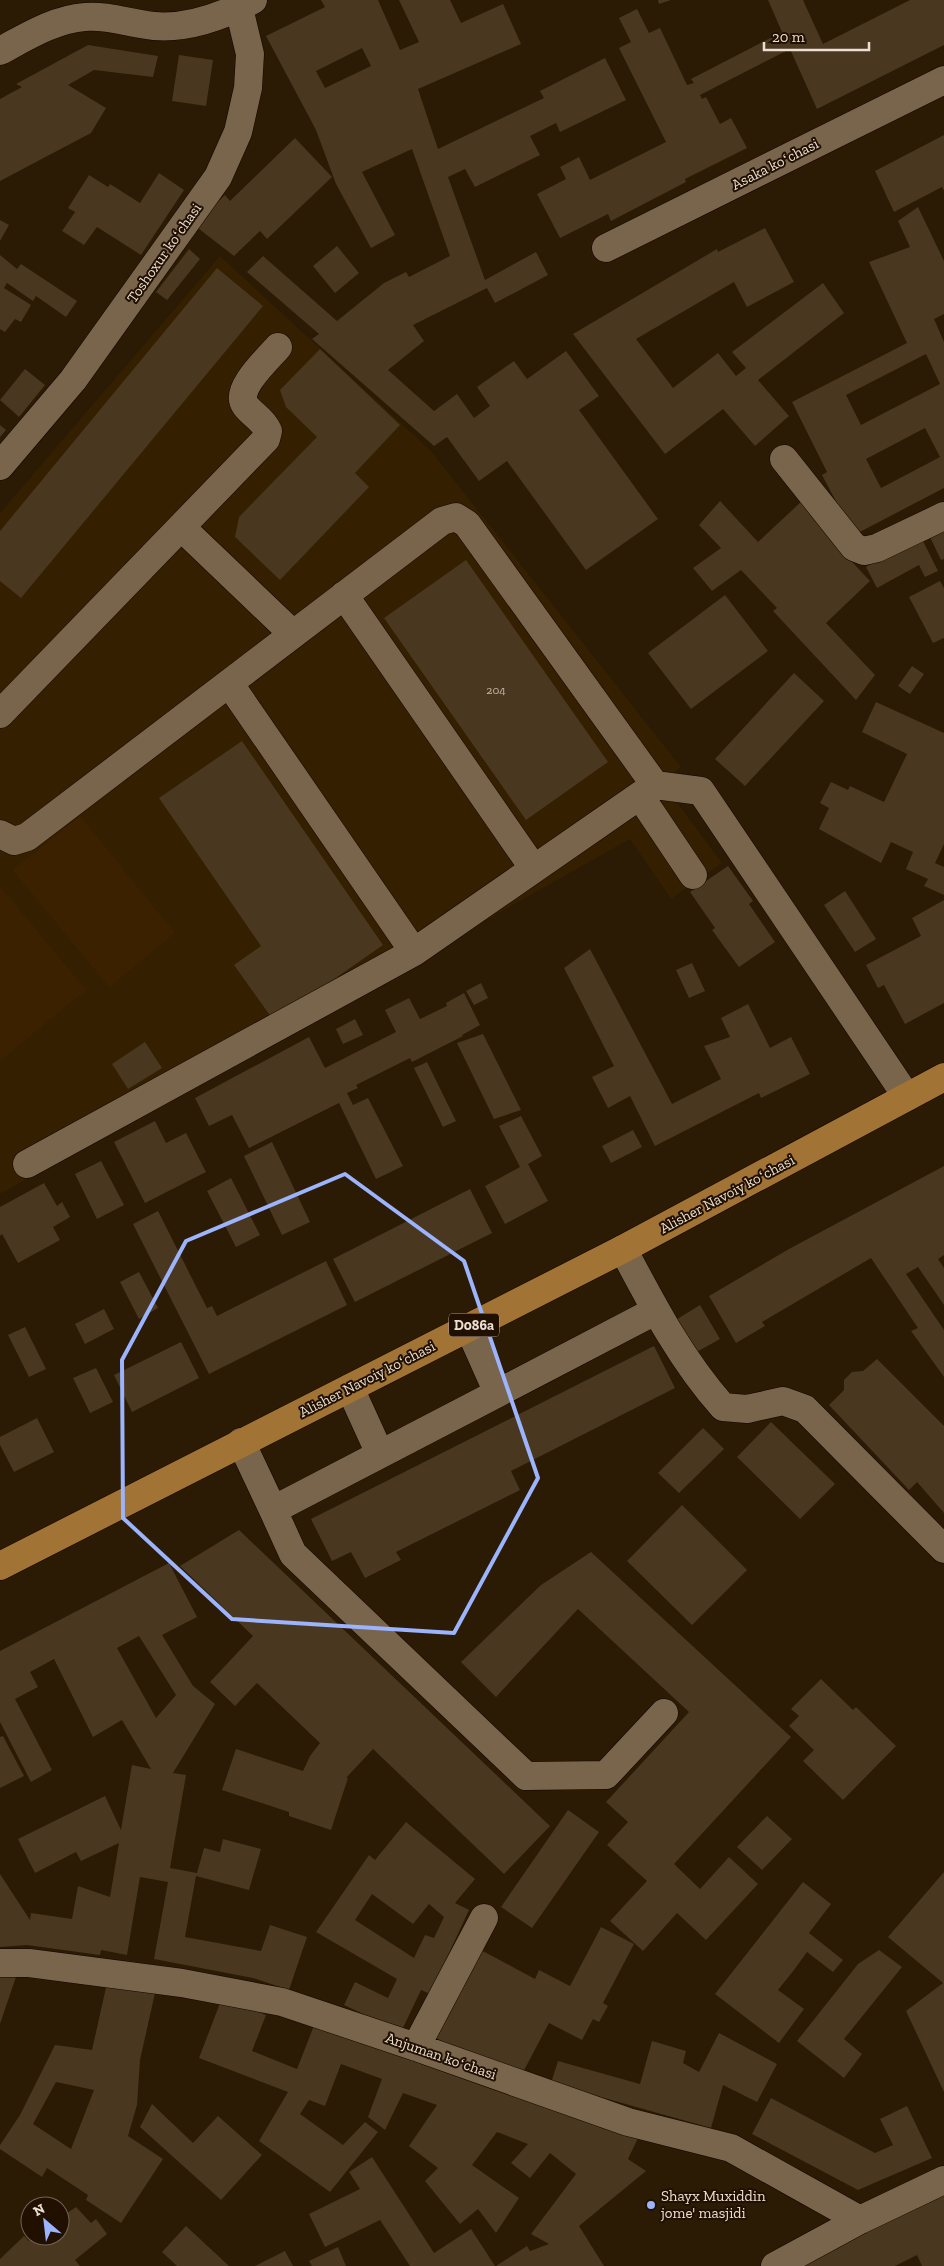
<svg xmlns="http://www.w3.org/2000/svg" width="944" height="2266" font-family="'Zilla Slab',serif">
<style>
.built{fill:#341f01}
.green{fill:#3b2100}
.building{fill:#4a3720;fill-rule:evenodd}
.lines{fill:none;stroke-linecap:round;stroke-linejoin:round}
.minor-casing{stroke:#130400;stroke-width:29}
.major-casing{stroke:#130400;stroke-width:29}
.minor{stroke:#79644c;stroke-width:28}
.major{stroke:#a17334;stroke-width:28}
.marked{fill:none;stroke:#9bb4fd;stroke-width:4;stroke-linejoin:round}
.poi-dot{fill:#9bb4fd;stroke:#211000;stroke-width:2}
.labels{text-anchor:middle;stroke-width:4;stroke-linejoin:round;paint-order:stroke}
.number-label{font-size:12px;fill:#c3b5a6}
.shield{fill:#211000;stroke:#aea193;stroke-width:1}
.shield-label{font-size:14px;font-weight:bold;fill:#ebdfd2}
.street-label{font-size:15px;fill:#ebdfd2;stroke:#211000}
.poi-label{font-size:15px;fill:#ebdfd2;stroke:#211000;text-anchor:start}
</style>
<rect width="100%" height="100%" fill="#2b1a04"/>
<!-- built -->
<path class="built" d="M220 256 431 451 681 767 661 781 722 863 671 899 630 839 0 1194V513Z"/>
<!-- green -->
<path class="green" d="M80 816 175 933 109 987 13 870Z
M0 886 86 990 0 1061Z"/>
<!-- building -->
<path class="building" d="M321 0H378L400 50 419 42 399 0H450L461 23 503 4 521 44 418 89 438 149 544 98 540 91 605 58 626 100 560 132 556 123 530 136 540 155 475 187 465 169 448 177 485 280 536 252 548 275 495 303 487 288 413 325 424 341 388 370 434 411 457 394 474 418 490 406 477 387 514 361 527 379 566 351 599 396 579 410 658 519 586 570 507 461 479 481 447 437 434 446 312 339 319 334 247 272 263 256 337 321 384 283 406 272 409 277 450 256 412 149 362 172 395 235 371 248 336 184 316 130 266 36 325 7ZM362 48 371 66 325 88 316 71Z
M658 0H671L659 4Z
M768 0H803L823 44 910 0H944V45L817 109 790 49 700 95 702 99 706 97 720 124 731 118 747 148 685 179 686 182 611 221 608 214 560 238 537 194 566 179 560 167 579 157 590 180 666 142 619 48 631 42 619 18 637 9 649 33 660 28 687 85 694 83 691 79 782 32Z
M88 45 158 56 153 77 94 70 68 85 106 108 91 133 0 181V99L22 87 16 84Z
M179 55 213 60 206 106 172 101Z
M944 135V191L942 187 894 212 875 171Z
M295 138 332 177 267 239 260 231 234 256 194 225 225 195 230 201Z
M159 173 184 190 141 255 97 227 84 245 62 231 75 212 68 208 89 175 108 187 110 184 140 203Z
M918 207 944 261V314L934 319 944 342V488L854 535 822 475 827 472 792 402 907 343 869 262 910 247 898 221ZM926 354 940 384 861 425 846 395ZM925 428 940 457 881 488 866 459Z
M0 220 9 225 0 241Z
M765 228 794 282 747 307 734 282 636 339 673 388 718 353 736 376 746 368 732 352 823 283 844 313 758 380 789 416 755 446 723 409 665 454 573 334 717 249 718 252Z
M337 246 359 273 335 293 313 266Z
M189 249 200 259 167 300 156 292Z
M0 255 17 269 21 264 77 301 66 317 36 296 33 301 7 283 4 288 31 305 21 322 15 319 5 332 0 329Z
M217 268 263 306 21 598 0 581V531Z
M320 349 400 425 355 473 369 487 280 580 235 537 239 517 317 437 286 407 280 390Z
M25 369 45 385 19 417 0 400Z
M0 425 6 430 0 437Z
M720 501 758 542 802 501 840 549 870 581 826 623 875 675 856 700 773 611 777 608 741 570 712 591 693 568 721 548 699 525Z
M944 527V559L941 560 929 535Z
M922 539 938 571 925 577 919 565 877 588 866 567 886 554Z
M466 560 608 762 526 820 384 618Z
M940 581 944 588V638L933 643 909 597Z
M725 595 768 651 691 709 648 653Z
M912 666 924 674 910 694 898 686Z
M794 673 824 701 745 786 715 759Z
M876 702 944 733V844L935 863 944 867V895L924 886 928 879 906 869 913 852 891 842 881 863 819 829 829 808 820 803 831 782 848 790 850 786 884 802 907 754 862 732Z
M242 741 383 945 274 1021 234 965 261 946 159 798Z
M728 866 753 901 749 904 775 942 739 967 712 930 715 928 690 892Z
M845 891 876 939 855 952 824 905Z
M944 900V1003L905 1024 884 985 878 988 866 965 921 936 912 918Z
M590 949 672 1104 721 1079 704 1046 730 1037 721 1018 748 1004 770 1048 791 1037 810 1074 761 1098 759 1093 655 1146 630 1096 608 1108 592 1077 614 1066 564 968Z
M692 963 705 991 689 998 676 970Z
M481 983 488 998 474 1005 466 991Z
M464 993 480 1025 462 1035 463 1036 412 1062 410 1058 356 1085 358 1088 347 1093 353 1105 368 1098 403 1166 376 1179 339 1103 249 1148 232 1115 209 1126 195 1098 309 1037 325 1068 396 1032 385 1010 409 998 420 1019 447 1006 446 1003Z
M355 1019 363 1035 343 1044 336 1029Z
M483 1034 521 1110 494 1119 457 1043Z
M145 1042 162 1068 128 1089 112 1064Z
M427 1062 456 1121 443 1127 414 1068Z
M521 1116 542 1156 528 1164 548 1201 505 1224 485 1186 520 1167 499 1126Z
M155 1121 166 1143 186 1133 206 1172 145 1203 114 1142Z
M633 1130 642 1147 611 1163 602 1146Z
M272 1142 310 1222 282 1235 244 1156Z
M101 1161 124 1205 97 1219 75 1174Z
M944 1166V1255L938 1259 944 1268V1305L918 1267 906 1274 944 1330V1377L911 1331 918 1328 871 1258 762 1322 765 1326 736 1343 709 1296 789 1249Z
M231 1178 260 1235 236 1247 207 1191Z
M44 1183 57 1206 62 1202 70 1217 53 1227 60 1240 18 1263 2 1234 0 1236V1207Z
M470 1189 492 1233 355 1302 333 1259Z
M158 1211 207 1308 212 1306 217 1316 326 1261 347 1305 209 1374 133 1224Z
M139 1272 158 1308 139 1319 120 1282Z
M700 1305 720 1339 693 1354 674 1321Z
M104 1309 114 1329 85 1344 75 1324Z
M25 1327 46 1369 29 1377 8 1335Z
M181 1342 199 1378 132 1412 114 1375Z
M654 1346 675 1388 511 1471 520 1490 396 1552 401 1560 365 1578 351 1552 332 1561 311 1519Z
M877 1359 944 1426V1513L917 1482 909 1490 829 1405 844 1390V1380L852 1372 863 1371Z
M96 1368 113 1402 90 1413 73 1378Z
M37 1418 54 1452 14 1472 0 1445V1437Z
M771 1422 835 1484 800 1519 737 1457Z
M703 1428 724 1449 679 1493 658 1473Z
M682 1505 747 1570 692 1625 627 1561Z
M239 1530 550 1826 504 1874 373 1749 346 1778H348L331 1830 289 1816V1812L222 1790 236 1749 303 1771 310 1756 320 1743 257 1683 235 1706 210 1682 253 1636 180 1566Z
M591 1552 791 1737 674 1864 700 1889 729 1857 758 1884 706 1940 677 1913 643 1951 610 1921 647 1881 607 1845 628 1822 606 1802 689 1712 578 1609 496 1697 461 1662 541 1585Z
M169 1563 197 1617 162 1635 193 1686 215 1704 173 1773 186 1775 170 1868 197 1873 204 1848 220 1852 223 1839 261 1849 249 1890 196 1876 185 1937 261 1951 270 1925 307 1937 289 1990 253 1978 154 1959 168 1882 140 1877 127 1955 101 1950 100 1955 27 1945 0 1947V1874L30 1920 31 1913 72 1919 78 1886 110 1897 119 1843 81 1861 76 1852 35 1873 18 1839 105 1796 121 1830 132 1765 151 1769 122 1720 93 1737 54 1659 30 1672 38 1687 15 1699 52 1770 31 1782 0 1722V1651ZM139 1636 176 1695 156 1718 117 1648Z
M821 1679 853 1710 856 1707 896 1746 843 1800 803 1761 814 1750 789 1726 799 1716 791 1709Z
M3 1736 24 1776 0 1788V1737Z
M568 1810 599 1832 532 1928 501 1907Z
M767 1816 792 1839 762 1870 737 1847Z
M406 1822 475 1879 455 1903 469 1910 430 1994 421 1990 401 2032 344 2005 355 1982 388 1998 397 1979 316 1932 369 1855 375 1860ZM372 1894 413 1924 429 1904 444 1917 434 1938 425 1935 414 1958 355 1920Z
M944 1872V2092L906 2011 943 1983 888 1937Z
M803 1882 831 1904 809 1933 843 1960 833 1972 807 1952 794 1970 778 1990 804 2009 779 2043 715 1994Z
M601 1927 634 1944 603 2003 608 2006 599 2022 593 2019 582 2040 549 2023 521 2076 488 2066 432 2036 479 1949 535 1979 539 1970 570 1986Z
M879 1950 902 1967 844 2039 862 2054 844 2078 797 2041 858 1964Z
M0 1970 18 1971 0 2024Z
M107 1983 155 1993 140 2060 137 2105 128 2136 163 2159 121 2223 86 2200 88 2195 47 2168 42 2177 0 2149V2145L20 2115 55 2045 92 2050ZM56 2082 94 2090 71 2149 33 2124Z
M222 1998 266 2015 252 2051 297 2069 315 2023 638 2138 628 2159 646 2171 579 2226 604 2266H496L527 2246 530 2251 549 2244 531 2234 576 2174 550 2153 530 2178 511 2163 528 2144 497 2132 472 2165 519 2198 496 2233 478 2209 460 2224 425 2181 438 2168 409 2146 437 2105 403 2093 385 2130 368 2117 382 2079 341 2064 325 2106 309 2100 300 2114 343 2145 365 2122 378 2132 330 2192 259 2141 288 2092 199 2058Z
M719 2033 777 2064 757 2102 723 2085 711 2128 551 2083 558 2061 640 2084 652 2041 686 2051 683 2063 699 2072Z
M771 2098 875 2153 893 2145 880 2119 907 2106 932 2158 858 2190 752 2134Z
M152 2104 193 2143 218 2116 262 2155 221 2200 140 2127Z
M372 2157 434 2253 471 2229 495 2266H410L380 2220 325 2247 309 2214 360 2189 349 2172Z
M944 2189V2266H922L917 2255 895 2266H799Z
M76 2207 91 2223 96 2219 107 2234 75 2260 80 2266H0V2259L24 2236 29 2241 36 2236H60V2218Z
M186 2226 229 2266H177L162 2252Z
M338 2247 346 2266H312L309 2261Z
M285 2251 293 2266H255Z"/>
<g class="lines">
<defs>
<path id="minor" d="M0 51C26 37 55 19 85 17 109 15 131 24 154 26 188 29 223 16 253 0
M606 248 944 80
M784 459 854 547 864 551 877 548 944 516
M0 466 73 380 218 177 238 132 248 88 250 54 237 0
M181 527 293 634
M344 595 534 869
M229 683 414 952 655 785
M0 714 266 439 268 431C263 419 252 415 245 405 234 389 268 359 278 347
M640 796 693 875
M0 834 14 841 27 837 442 521 456 517 467 524 655 785 701 791 907 1097
M27 1164 414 952
M623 1249C652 1304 681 1360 723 1407L747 1409 783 1401 805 1409 944 1549
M469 1328 498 1393 655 1311
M350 1388 380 1454
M241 1442 273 1510 498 1393
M273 1510 293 1554 526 1776 606 1775 664 1713
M0 1963H29L182 1983 282 2002 416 2047 628 2122 731 2148 860 2220
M416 2047 484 1918
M775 2266 860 2220 944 2180"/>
<path id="major" d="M0 1566 623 1249 944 1077"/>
</defs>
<!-- minor casing -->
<use href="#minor" class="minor-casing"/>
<!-- major casing -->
<use href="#major" class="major-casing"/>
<!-- minor -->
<use href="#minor" class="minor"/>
<!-- major -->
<use href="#major" class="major"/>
</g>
<!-- marked area -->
<path class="marked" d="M345 1174 464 1261 538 1478 454 1633 232 1619 123 1518 122 1360 186 1241Z"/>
<!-- markers -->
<circle class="poi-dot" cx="651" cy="2205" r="5"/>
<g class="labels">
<!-- number labels -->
<g class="number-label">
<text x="496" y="694">204</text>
</g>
<!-- shield labels -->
<rect class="shield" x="449" y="1313.5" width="50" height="23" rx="4"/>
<g class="shield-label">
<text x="474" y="1330">D086a</text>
</g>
<!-- street labels -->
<g class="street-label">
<text transform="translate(775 164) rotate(-27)" y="5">Asaka koʻchasi</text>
<text transform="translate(164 253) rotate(-55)" y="5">Toshoxur koʻchasi</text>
<text transform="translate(727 1194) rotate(-28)" y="5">Alisher Navoiy koʻchasi</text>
<text transform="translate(367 1379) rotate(-27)" y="5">Alisher Navoiy koʻchasi</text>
<text transform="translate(441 2056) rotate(19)" y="5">Anjuman koʻchasi</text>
</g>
<!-- poi labels -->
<g class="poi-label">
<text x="661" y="2201">Shayx Muxiddin<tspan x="661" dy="17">jome' masjidi</tspan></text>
</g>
</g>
<!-- north arrow -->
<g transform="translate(45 2221) rotate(332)"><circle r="24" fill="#211000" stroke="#726354"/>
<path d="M0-4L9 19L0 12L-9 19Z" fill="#9bb4fd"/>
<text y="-8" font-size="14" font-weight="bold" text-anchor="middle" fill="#ebdfd2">N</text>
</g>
<!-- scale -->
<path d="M764 42v8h105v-8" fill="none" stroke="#ebdfd2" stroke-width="2.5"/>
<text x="772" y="42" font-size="15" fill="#ebdfd2" stroke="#211000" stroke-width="4" paint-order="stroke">20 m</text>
</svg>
